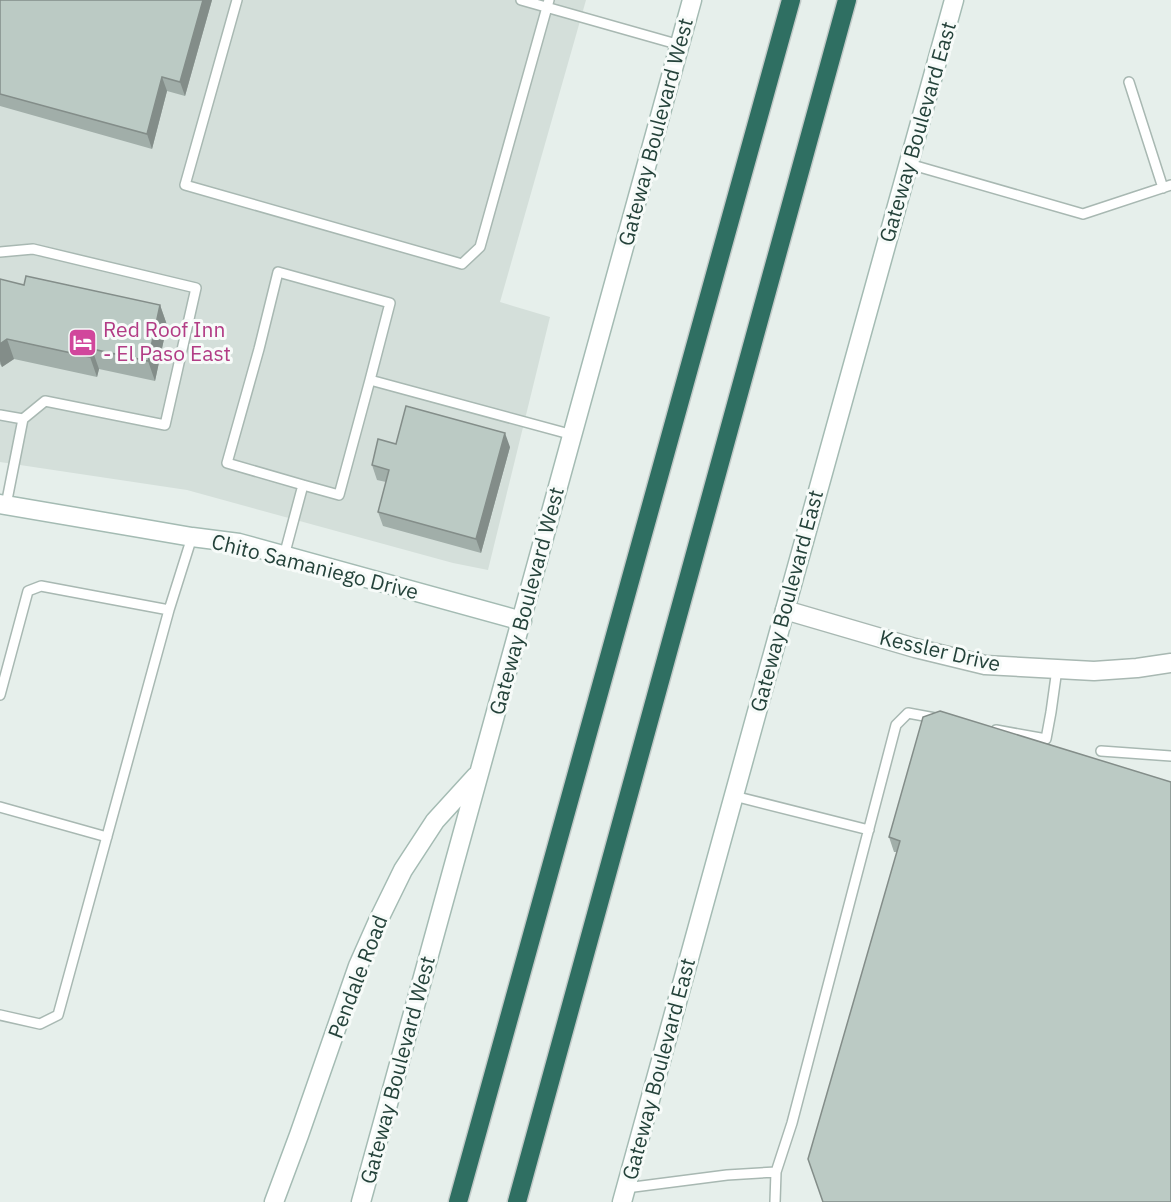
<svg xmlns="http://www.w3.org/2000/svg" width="1171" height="1202" font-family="'IBM Plex Sans',sans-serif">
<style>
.built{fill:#d4dfda}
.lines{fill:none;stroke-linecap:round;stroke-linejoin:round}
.lane-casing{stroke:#a8b8b2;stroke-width:12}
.street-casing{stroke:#a8b8b2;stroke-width:21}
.secondary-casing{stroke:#a4bbb3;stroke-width:21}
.highway-casing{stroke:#c2cac8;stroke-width:21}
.lane{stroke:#fff;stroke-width:9}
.street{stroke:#fff;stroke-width:18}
.secondary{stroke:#fff;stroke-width:18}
.highway{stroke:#2f6f62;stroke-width:18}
.wall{fill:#a1aea9}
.shaded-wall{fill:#838d89}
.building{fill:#bbcac4;stroke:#838d89;stroke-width:1.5}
.labels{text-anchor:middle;stroke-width:6;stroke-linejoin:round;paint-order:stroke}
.street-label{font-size:21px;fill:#24423a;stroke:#f7fbf9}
.hotel-label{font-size:21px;fill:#b23c85;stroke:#f7fbf9;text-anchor:start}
</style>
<rect width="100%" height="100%" fill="#e6efeb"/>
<!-- built -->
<path class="built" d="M0 0H586L500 302 550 317 488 570 453 563 187 490 0 462Z"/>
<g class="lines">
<defs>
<path id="lane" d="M237 0 185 185 462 264 480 247 549 0
M521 0 680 45
M1129 82 1163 188
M909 164 1083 214 1171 185
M0 252 33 249 196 288 165 425 45 401 23 419 6 505
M0 415 23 419
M303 485 227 463 259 349 278 272 390 303 370 380
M284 556 303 485 339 495 370 380 573 435
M0 695 28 591 41 586 169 610
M996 730 1046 739 1051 712 1057 669
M1101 751 1171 756
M734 796 869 830
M0 807 107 837
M0 1015 40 1024 58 1015 169 610 192 537
M626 1188 727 1175 776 1172
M775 1202 776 1172 792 1123 896 725 908 713 935 718"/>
<path id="street" d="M785 610 915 648 985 665 1094 671 1137 668 1171 663"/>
<path id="secondary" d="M0 504 192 537 239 543 522 621
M274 1202 299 1135 358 966 378 921 403 870 435 821 476 776
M361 1202 692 0
M622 1202 785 610 954 0"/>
<path id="highway" d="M458 1202 791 0
M517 1202 847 0"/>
</defs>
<!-- lane casing -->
<use href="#lane" class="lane-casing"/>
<!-- street casing -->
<use href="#street" class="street-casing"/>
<!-- secondary casing -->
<use href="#secondary" class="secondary-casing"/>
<!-- highway casing -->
<use href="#highway" class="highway-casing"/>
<!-- lane -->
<use href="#lane" class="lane"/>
<!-- street -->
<use href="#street" class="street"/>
<!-- secondary -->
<use href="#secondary" class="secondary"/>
<!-- highway -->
<use href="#highway" class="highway"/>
</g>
<!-- wall -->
<path class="wall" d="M0 0H212L185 96 167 91 152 149 0 106Z
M0 279 24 285 160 305 167 325 155 381 99 369 97 377 14 359 2 367 0 364Z
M396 444 510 447 481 553 383 526 378 512 386 482 377 480 372 465Z
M940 711 897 852H894L889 837Z"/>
<!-- shaded-wall -->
<path class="shaded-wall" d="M203 0H212L185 96 180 82Z
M162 77 167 91 152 149 147 134Z
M160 305 167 325 155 381 148 361Z
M7 339 14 359 2 367 0 361V344Z
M92 349 99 369 97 377 90 357Z
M505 433 510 447 481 553 476 539Z"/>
<!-- building -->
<path class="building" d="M0 0H203L180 82 162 77 147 134 0 94Z
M26 276 160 305 148 361 92 349 90 357 7 339 0 344V279L24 285Z
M406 406 505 433 476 539 378 512 389 470 372 465 378 439 396 444Z
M940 711 1171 782V1202H823L808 1159 900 841 889 837 923 717Z"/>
<!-- icons -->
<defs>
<symbol id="hotel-square" viewBox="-11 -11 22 22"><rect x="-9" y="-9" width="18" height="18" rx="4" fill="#d1479c" stroke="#f7fbf9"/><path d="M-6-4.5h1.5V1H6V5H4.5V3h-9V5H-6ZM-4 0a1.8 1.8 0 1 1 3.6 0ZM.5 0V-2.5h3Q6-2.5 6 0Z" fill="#fff"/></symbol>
</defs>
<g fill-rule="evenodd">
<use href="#hotel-square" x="66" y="326" width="33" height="33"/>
</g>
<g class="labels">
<!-- street labels -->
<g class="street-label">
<text transform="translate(656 132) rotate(-75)" y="7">Gateway Boulevard West</text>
<text transform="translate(918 132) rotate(-74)" y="7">Gateway Boulevard East</text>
<text transform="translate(315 567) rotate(14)" y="7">Chito Samaniego Drive</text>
<text transform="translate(527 601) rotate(-75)" y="7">Gateway Boulevard West</text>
<text transform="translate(787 601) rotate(-75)" y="7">Gateway Boulevard East</text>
<text transform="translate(940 651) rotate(13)" y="7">Kessler Drive</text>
<text transform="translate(358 977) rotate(-69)" y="7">Pendale Road</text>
<text transform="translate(659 1069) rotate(-75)" y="7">Gateway Boulevard East</text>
<text transform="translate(398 1070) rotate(-75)" y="7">Gateway Boulevard West</text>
</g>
<!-- hotel labels -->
<g class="hotel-label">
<text x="103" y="337">Red Roof Inn<tspan x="103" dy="24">- El Paso East</tspan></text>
</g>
</g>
</svg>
